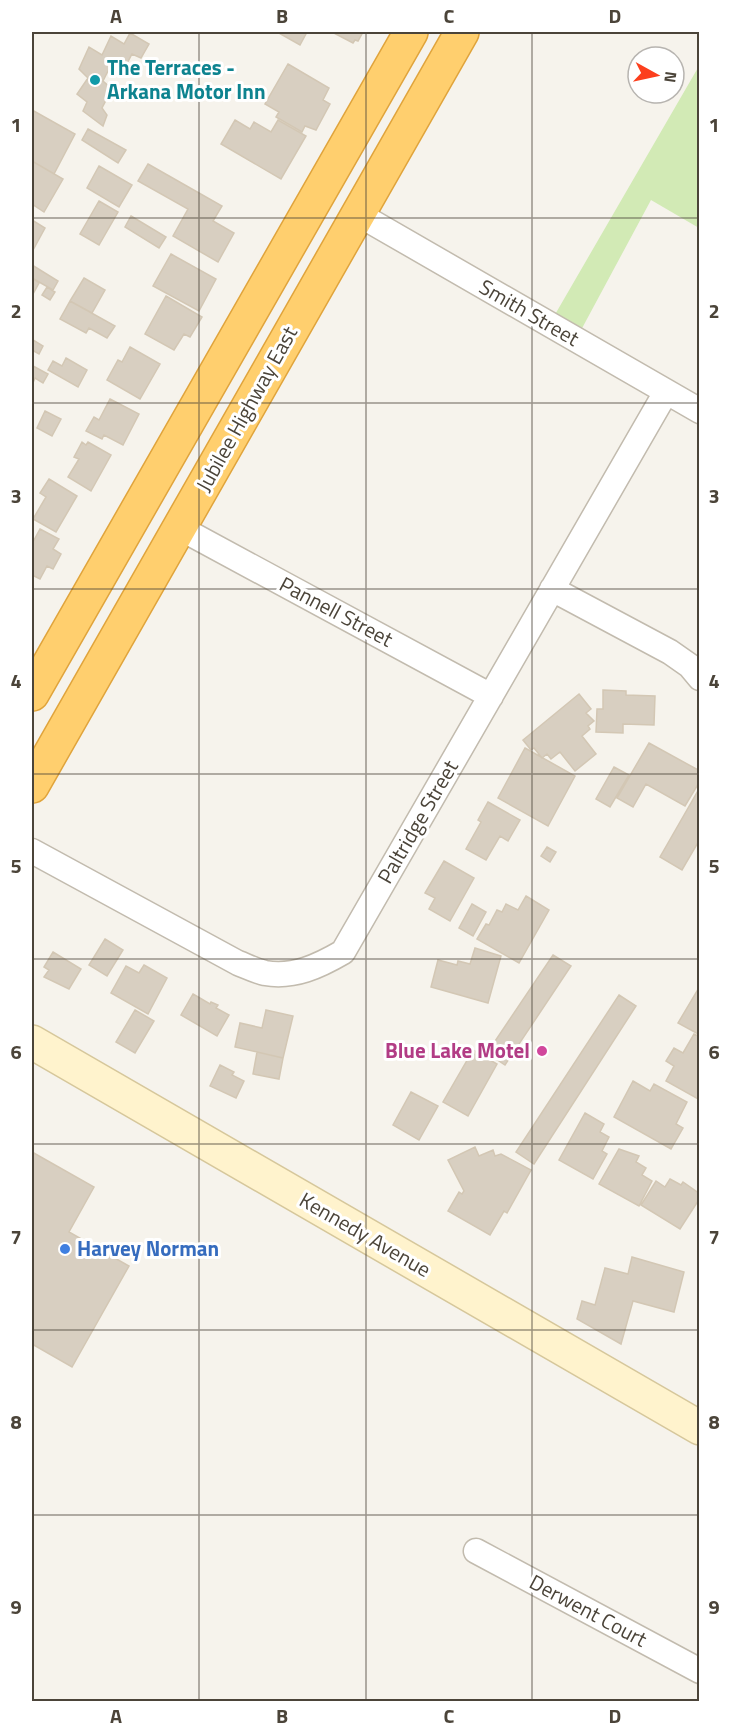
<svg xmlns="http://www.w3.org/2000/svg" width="731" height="1733" font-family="'Titillium Web',sans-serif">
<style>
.green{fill:#d2eab5}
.building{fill:#d8cfc1;stroke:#d3c7b4;stroke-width:1.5}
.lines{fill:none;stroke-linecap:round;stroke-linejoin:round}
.street-casing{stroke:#c2bbae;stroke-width:27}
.secondary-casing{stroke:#d6c79b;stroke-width:36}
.highway-casing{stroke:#e0a43c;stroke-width:36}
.street{stroke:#fff;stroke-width:24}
.secondary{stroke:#fff3cd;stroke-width:33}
.highway{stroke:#ffcf6e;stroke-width:33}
.grid{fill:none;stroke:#4b4439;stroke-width:1.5;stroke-opacity:0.55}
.culture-dot{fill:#0f9aa8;stroke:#fff;stroke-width:2}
.hotel-dot{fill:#d1479c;stroke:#fff;stroke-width:2}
.shop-dot{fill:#3f7fe0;stroke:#fff;stroke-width:2}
.labels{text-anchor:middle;stroke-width:6;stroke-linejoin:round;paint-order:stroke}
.culture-label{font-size:21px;font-weight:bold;fill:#0d838f;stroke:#fff;text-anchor:start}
.street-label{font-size:21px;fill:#4b4439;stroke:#fff}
.hotel-label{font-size:21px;font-weight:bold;fill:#b23c85;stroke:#fff;text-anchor:end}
.shop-label{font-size:21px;font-weight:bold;fill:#366cbe;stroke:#fff;text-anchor:start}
.neatline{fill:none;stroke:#4b4439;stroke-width:2}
.grid-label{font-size:20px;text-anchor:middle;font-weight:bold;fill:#4b4439}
</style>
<rect width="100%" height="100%" fill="#f6f3ec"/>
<!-- green -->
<path class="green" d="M699 66V228L651 200 580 332 553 318Z"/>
<!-- building -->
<path class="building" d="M277 32H307L300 45Z
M332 32H363L358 41 355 40 353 43Z
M130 33 149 44 141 58 132 54 122 73 110 67 103 81 112 89 102 108 107 115 103 126 83 111 87 102 77 94 88 78 79 69 89 47 102 55 111 36 124 44Z
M288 64 329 88 323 100 330 104 316 130 305 126 302 132 276 117 279 112 265 104Z
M32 110 75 134 54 174 32 161Z
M235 120 250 129 254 122 271 132 278 120 306 136 281 179 221 144Z
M88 129 126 150 118 163 82 140Z
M32 161 63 179 44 212 32 204Z
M148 164 222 206 213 221 234 233 218 262 173 236 188 209 138 181Z
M99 166 132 185 119 207 87 188Z
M99 201 118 212 99 245 80 234Z
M131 216 166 237 159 248 125 227Z
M32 220 45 228 32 252Z
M171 254 216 279 199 311 153 286Z
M32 265 58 281 53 290 32 278Z
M32 278 39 283 33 294 32 293Z
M84 278 105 290 92 313 70 301Z
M47 287 55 292 50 300 42 295Z
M166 296 202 317 190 337 184 334 174 350 145 334Z
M70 301 115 326 107 338 89 328 86 333 60 319Z
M33 340 43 346 39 354 32 350Z
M130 347 160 364 140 399 107 380 118 360 122 362Z
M66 358 87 370 78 387 48 370 53 361 62 366Z
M33 366 48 374 43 383 35 378 32 385Z
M110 399 139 414 123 445 104 435 102 439 86 431 94 417 99 420Z
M45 411 61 419 52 436 37 428Z
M82 442 86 445 88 442 111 455 91 491 68 477 79 459 74 457Z
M49 479 77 496 56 532 33 519 46 497 40 493Z
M40 529 59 539 53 549 61 554 53 569 47 566 40 579 32 575V539L34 540Z
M603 690 626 691V695L655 696 654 725 623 724V733L596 732 597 709H603Z
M579 694 591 709 586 713 594 721 588 726 590 729 582 736 596 754 575 771 560 752 551 759 547 754 542 758 534 748 531 750 523 740Z
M649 743 700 771V781L685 806 646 784 633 807 617 798Z
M525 748 575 776 548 826 498 798Z
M614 767 629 775 610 807 596 799Z
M699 789 700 839 682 870 660 857Z
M488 802 520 820 508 841 500 836 486 860 466 849 481 822 478 820Z
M547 847 556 852 550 862 541 856Z
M444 861 474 878 450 921 429 909 435 898 425 893Z
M526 896 549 910 519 963 477 939 486 924 489 925 497 910 502 912 506 904 518 910Z
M472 904 486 912 473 936 459 928Z
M105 939 123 950 107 976 89 965Z
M475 948 501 956 488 1003 431 987 438 960 457 965 458 961 470 964Z
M53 952 81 969 69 989 44 977 49 970 44 967Z
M553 955 571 966 505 1065 487 1053Z
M144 965 167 978 148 1014 111 993 126 966 139 973Z
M700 986V1035L678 1023Z
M193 994 210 1004 211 1002 218 1005 216 1008 229 1015 217 1036 181 1015Z
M619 995 636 1006 534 1164 516 1152Z
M135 1010 154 1021 135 1053 116 1042Z
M266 1010 293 1016 283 1058 235 1047 240 1023 262 1028Z
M694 1034 700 1037V1100L666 1081 674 1066 666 1061 674 1048 683 1053Z
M473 1050 497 1064 468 1116 443 1102Z
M257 1052 283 1058 279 1079 253 1074Z
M220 1065 234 1072 232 1075 244 1081 236 1098 210 1086Z
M633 1081 650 1091 654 1084 687 1102 676 1124 683 1128 671 1149 614 1117Z
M411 1092 438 1106 419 1140 393 1125Z
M585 1113 604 1124 600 1132 609 1137 602 1151 607 1154 593 1179 559 1160Z
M475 1147 479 1156 493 1150 495 1156 501 1154 531 1170 507 1213 504 1211 490 1235 448 1211 459 1192 462 1194 464 1191 448 1160Z
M619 1149 639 1156 636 1162 646 1168 642 1175 652 1181 639 1206 599 1184Z
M32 1152 94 1187 69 1232 129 1266 72 1367 32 1344Z
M670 1179 681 1185 683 1182 700 1194V1198L680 1229 641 1205 656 1181 665 1187Z
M632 1257 684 1272 674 1312 633 1301 621 1344 577 1319 582 1301 595 1305 605 1268 628 1274Z"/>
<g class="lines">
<defs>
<path id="street" d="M358 214 700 411
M180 528 491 696
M552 589 670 652 690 666 700 678
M32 851 238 963C246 966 256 971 265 973 294 978 319 966 343 952L666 392
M476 1551 700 1671"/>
<path id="secondary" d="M32 1042 700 1428"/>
<path id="highway" d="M32 694 411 32
M32 786 462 32"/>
</defs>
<!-- street casing -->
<use href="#street" class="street-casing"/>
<!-- secondary casing -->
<use href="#secondary" class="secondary-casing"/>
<!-- highway casing -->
<use href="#highway" class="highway-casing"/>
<!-- street -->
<use href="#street" class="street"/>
<!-- secondary -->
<use href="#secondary" class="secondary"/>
<!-- highway -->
<use href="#highway" class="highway"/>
</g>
<!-- grid -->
<path class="grid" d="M199 32V1702M366 32V1702M532 32V1702M32 218H700M32 403H700M32 589H700M32 774H700M32 959H700M32 1144H700M32 1330H700M32 1515H700"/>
<!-- markers -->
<circle class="culture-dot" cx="95" cy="80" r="6"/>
<circle class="hotel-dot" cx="542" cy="1051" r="6"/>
<circle class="shop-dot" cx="65" cy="1249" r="6"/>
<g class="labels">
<!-- culture labels -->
<g class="culture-label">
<text x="107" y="75">The Terraces -<tspan x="107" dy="24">Arkana Motor Inn</tspan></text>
</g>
<!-- street labels -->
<g class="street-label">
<text transform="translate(529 313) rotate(30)" y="7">Smith Street</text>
<text transform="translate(247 409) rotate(-61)" y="7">Jubilee Highway East</text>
<text transform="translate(336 612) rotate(28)" y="7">Pannell Street</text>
<text transform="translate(418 822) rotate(-60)" y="7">Paltridge Street</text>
<text transform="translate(365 1235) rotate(30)" y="7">Kennedy Avenue</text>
<text transform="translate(588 1611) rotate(28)" y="7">Derwent Court</text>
</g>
<!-- hotel labels -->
<g class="hotel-label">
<text x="530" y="1058">Blue Lake Motel</text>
</g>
<!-- shop labels -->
<g class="shop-label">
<text x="77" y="1256">Harvey Norman</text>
</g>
</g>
<!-- border -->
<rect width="731" height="1733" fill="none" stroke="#ffffff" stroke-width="66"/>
<!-- north arrow -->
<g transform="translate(656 75) rotate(98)"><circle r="28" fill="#ffffff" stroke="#b7b4b0" stroke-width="1.5"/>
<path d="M0-4.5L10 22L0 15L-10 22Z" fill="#fc3f1d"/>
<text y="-9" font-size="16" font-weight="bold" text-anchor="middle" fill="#4b4439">N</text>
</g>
<rect x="33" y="33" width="665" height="1667" class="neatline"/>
<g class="grid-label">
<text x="116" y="23">A</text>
<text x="282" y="23">B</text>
<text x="449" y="23">C</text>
<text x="615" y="23">D</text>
<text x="16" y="132">1</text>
<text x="714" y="132">1</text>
<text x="16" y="318">2</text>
<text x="714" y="318">2</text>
<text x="16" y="503">3</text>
<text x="714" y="503">3</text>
<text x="16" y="688">4</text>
<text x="714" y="688">4</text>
<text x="16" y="873">5</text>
<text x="714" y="873">5</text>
<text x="16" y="1059">6</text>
<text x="714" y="1059">6</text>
<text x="16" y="1244">7</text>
<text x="714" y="1244">7</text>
<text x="16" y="1429">8</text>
<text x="714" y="1429">8</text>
<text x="16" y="1614">9</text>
<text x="714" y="1614">9</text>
<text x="116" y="1723">A</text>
<text x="282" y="1723">B</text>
<text x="449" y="1723">C</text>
<text x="615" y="1723">D</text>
</g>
</svg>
